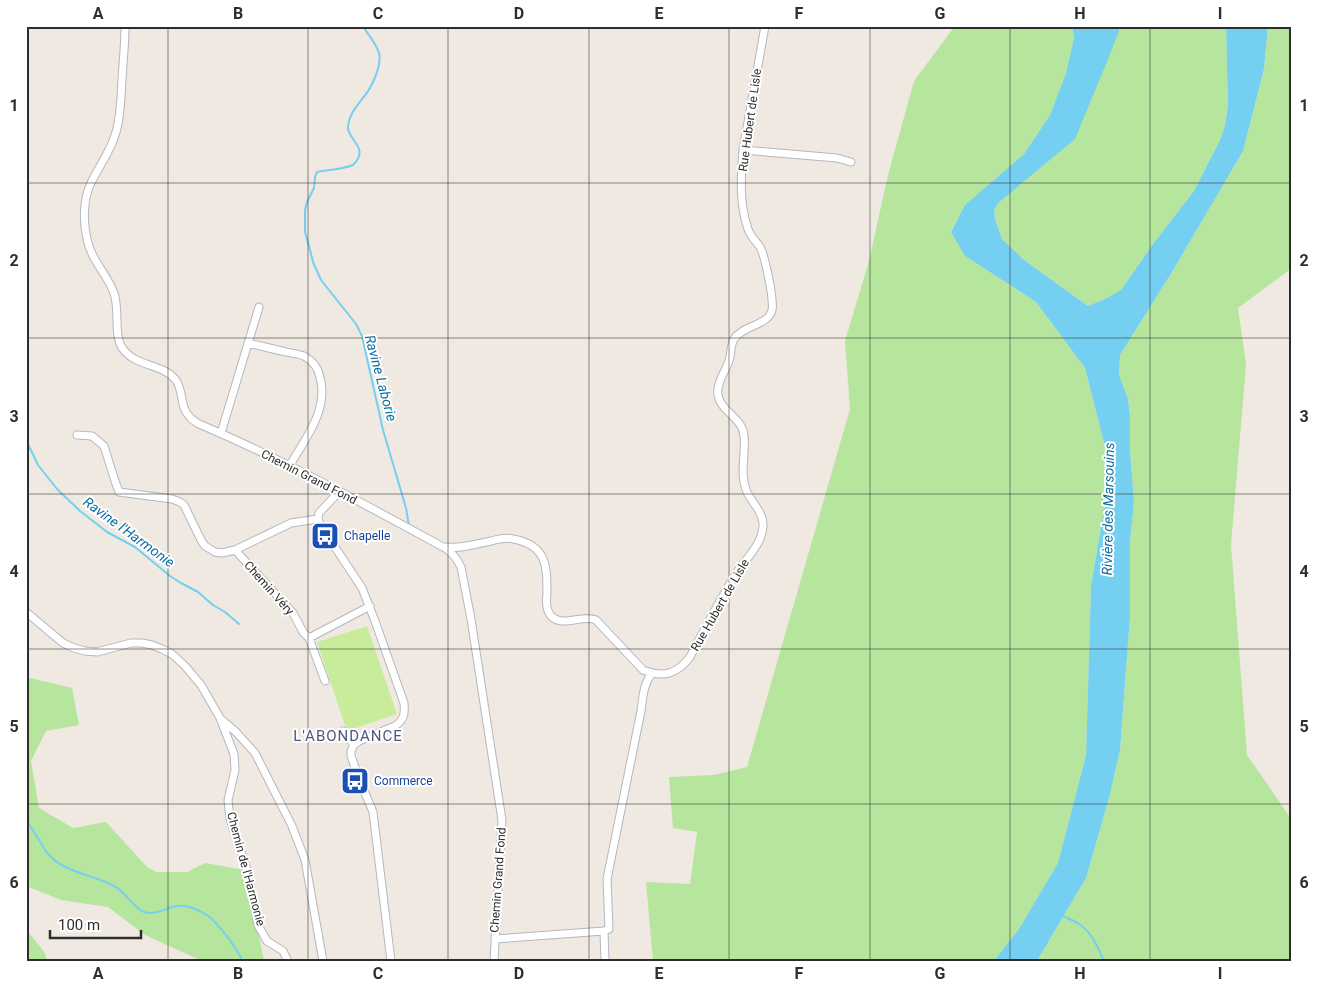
<svg xmlns="http://www.w3.org/2000/svg" width="1318" height="987" font-family="Roboto,sans-serif">
<style>
.green{fill:#b6e59e}
.pitch{fill:#c9ec9a}
.water{fill:#75cff0}
.lines{fill:none;stroke-linecap:round;stroke-linejoin:round}
.stream{stroke:#75cff0;stroke-width:2}
.minor-casing{stroke:#b4b7c1;stroke-width:9}
.minor{stroke:#fff;stroke-width:7}
.grid{fill:none;stroke:#2e2e2e;stroke-width:1;stroke-opacity:0.55}
.labels{text-anchor:middle;stroke-width:4;stroke-linejoin:round;paint-order:stroke}
.street-label{font-size:12px;fill:#2e2e2e;stroke:#fff}
.transit-label{font-size:12px;fill:#164399;stroke:#fff;text-anchor:start}
.water-label{font-size:14px;font-style:italic;fill:#0d6fa3;stroke:#fff}
.quarter-label{font-size:15px;letter-spacing:1px;fill:#4d5680;stroke:#fff}
.neatline{fill:none;stroke:#2e2e2e;stroke-width:2}
.grid-label{font-size:16px;text-anchor:middle;font-weight:bold;fill:#2e2e2e}
</style>
<rect width="100%" height="100%" fill="#efe9e1"/>
<!-- green -->
<path class="green" d="M955 26H1072L1074 38 1066 73 1050 115 1024 154 965 205 951 231 965 256 1036 302 1085 368 1111 470 1091 586 1086 755 1058 863 1019 929 994 961H653L646 882 690 884 697 832 673 828 669 777 714 775 747 767 850 409 845 341 869 261 888 175 914 81Z
M1118 26H1226L1228 106 1225 125 1221 138 1194 191 1153 244 1121 290 1105 299 1088 306 1024 260 1002 239 995 219 994 211 998 203 1119 31Z
M1268 26H1292V268L1238 308 1246 365 1231 545 1247 755 1292 820V961H1037L1086 878 1109 798 1120 750 1130 616V541L1134 503 1130 450V416L1128 399 1119 375 1120 355 1172 272 1243 151 1264 69Z
M26 677 72 688 79 725 46 731 31 761 39 808 73 828 106 822 147 867 156 872H187L205 863 245 870 264 961H202L145 935 108 907 61 900 26 886Z
M26 929 45 953 47 961H26Z"/>
<!-- pitch -->
<path class="pitch" d="M367 626 397 714 347 731 317 642Z"/>
<!-- water -->
<path class="water" d="M1072 26H1118L1119 31 1106 64 1075 139 998 203 994 211 995 219 1002 239 1024 260 1088 306 1105 299 1121 290 1153 244 1194 191 1221 138 1225 125 1228 106 1226 26H1268L1264 69 1243 151 1172 272 1120 355 1119 375 1128 399 1130 416V450L1134 503 1130 541V616L1120 750 1109 798 1086 878 1037 961H994L1019 929 1058 863 1086 755 1091 586 1111 470 1085 368 1036 302 965 256 951 232 965 205 1024 154 1050 115 1066 73 1074 38Z"/>
<g class="lines">
<!-- stream -->
<path class="stream" d="M363 26C368 35 376 43 379 53 382 67 371 89 362 99 356 107 349 115 348 126 346 139 370 147 354 164 349 169 326 170 317 172L315 177 314 188 307 202 305 210V232L310 250 313 262 321 280 356 324 362 336 383 430 406 508 409 526
M26 440 38 465 57 489 80 511 107 532 135 547 170 576 181 583 198 592 213 605 225 612 239 624
M26 819 47 853C64 873 91 874 112 885 126 891 133 908 144 912 156 916 167 907 178 906 187 905 200 911 207 915 216 921 239 950 242 961
M1061 915C1067 919 1074 920 1079 924 1092 932 1098 948 1104 961"/>
<defs>
<path id="minor" d="M125 26C125 44 123 62 122 79 121 97 121 115 116 132 111 151 99 166 91 183 83 199 83 222 87 239 91 260 107 274 114 293 120 310 113 336 123 349 136 367 161 363 175 379 184 389 179 407 190 417 192 420 196 422 199 424 284 460 364 504 445 548 453 553 457 559 461 567L471 619 502 820 494 961
M743 150 837 158 851 162
M248 343C261 346 273 349 286 352 292 353 299 354 304 356 313 361 318 367 320 377 329 410 305 439 290 465
M221 433 259 307
M77 435 92 436 104 446 115 481 119 492 172 499 180 502 184 505 201 540 205 546 215 552 222 553 235 550 291 523 318 519
M339 491 337 494 319 513 318 519 321 526 362 588 375 621 404 703C405 714 404 720 395 726L359 741 354 745 351 751V756L360 781 373 812 391 961
M446 547C461 549 476 544 491 541 498 539 506 537 513 539 547 545 547 566 547 594 546 601 546 610 551 616 563 628 582 614 596 620L643 670C664 678 677 674 690 657 704 630 718 603 734 577 743 561 762 546 763 526 764 513 752 503 747 492 739 473 746 456 744 436 743 416 715 410 718 389 719 377 728 368 730 357 731 351 731 344 734 339 743 325 768 326 772 310 773 307 772 302 772 299 771 288 765 256 760 247 756 241 750 236 748 229 739 204 741 175 743 150L765 26
M235 550 293 613 303 632 309 638 325 681
M26 612 63 643 74 648 85 651 97 652 131 643H142L152 645 162 649 172 654 185 666 201 685 220 718 234 754 235 770 228 800 230 819 248 873 258 925 267 941 283 951 288 961
M309 638 370 606
M222 720 236 732 255 753 292 826 305 860 323 961
M343 731 354 745
M495 939 604 931
M605 961 604 931 609 929 607 879 641 711C643 697 643 685 652 673"/>
</defs>
<!-- minor casing -->
<use href="#minor" class="minor-casing"/>
<!-- minor -->
<use href="#minor" class="minor"/>
</g>
<!-- grid -->
<path class="grid" d="M168 26V961M308 26V961M448 26V961M589 26V961M729 26V961M870 26V961M1010 26V961M1150 26V961M26 183H1292M26 338H1292M26 494H1292M26 649H1292M26 804H1292"/>
<!-- icons -->
<defs>
<symbol id="bus-square" viewBox="-11 -11 22 22"><rect x="-9" y="-9" width="18" height="18" rx="4" fill="#1a4fb4" stroke="#fff"/><path d="M-5-6H5V4H4V6H2V4H-2V6H-4V4H-5ZM-3.5-4V0h7V-4ZM-3.5 1.2v1.5H-2V1.2ZM2 1.2v1.5H3.5V1.2Z" fill="#fff"/></symbol>
</defs>
<g fill-rule="evenodd">
<use href="#bus-square" x="309" y="520" width="32" height="32"/>
<use href="#bus-square" x="339" y="765" width="32" height="32"/>
</g>
<g class="labels">
<!-- street labels -->
<g class="street-label">
<text transform="translate(750 120) rotate(-82)" y="4">Rue Hubert de Lisle</text>
<text transform="translate(309 477) rotate(27)" y="4">Chemin Grand Fond</text>
<text transform="translate(269 588) rotate(48)" y="4">Chemin Véry</text>
<text transform="translate(720 605) rotate(-60)" y="4">Rue Hubert de Lisle</text>
<text transform="translate(246 869) rotate(75)" y="4">Chemin de l'Harmonie</text>
<text transform="translate(498 880) rotate(-86)" y="4">Chemin Grand Fond</text>
</g>
<!-- transit labels -->
<g class="transit-label">
<text x="344" y="540">Chapelle</text>
<text x="374" y="785">Commerce</text>
</g>
<!-- water labels -->
<g class="water-label">
<text transform="translate(381 378) rotate(75)" y="5">Ravine Laborie</text>
<text transform="translate(1108 509) rotate(-89)" y="5">Rivière des Marsouins</text>
<text transform="translate(129 532) rotate(36)" y="5">Ravine l'Harmonie</text>
</g>
<!-- quarter labels -->
<g class="quarter-label">
<text x="348" y="741">L'ABONDANCE</text>
</g>
</g>
<!-- border -->
<rect width="1318" height="987" fill="none" stroke="#ffffff" stroke-width="55"/>
<!-- scale -->
<path d="M50 930v8h91v-8" fill="none" stroke="#2e2e2e" stroke-width="2.5"/>
<text x="58" y="930" font-size="15" fill="#2e2e2e" stroke="#ffffff" stroke-width="4" paint-order="stroke">100 m</text>
<rect x="28" y="28" width="1262" height="932" class="neatline"/>
<g class="grid-label">
<text x="98" y="19">A</text>
<text x="238" y="19">B</text>
<text x="378" y="19">C</text>
<text x="519" y="19">D</text>
<text x="659" y="19">E</text>
<text x="799" y="19">F</text>
<text x="940" y="19">G</text>
<text x="1080" y="19">H</text>
<text x="1220" y="19">I</text>
<text x="14" y="111">1</text>
<text x="1304" y="111">1</text>
<text x="14" y="266">2</text>
<text x="1304" y="266">2</text>
<text x="14" y="422">3</text>
<text x="1304" y="422">3</text>
<text x="14" y="577">4</text>
<text x="1304" y="577">4</text>
<text x="14" y="732">5</text>
<text x="1304" y="732">5</text>
<text x="14" y="888">6</text>
<text x="1304" y="888">6</text>
<text x="98" y="979">A</text>
<text x="238" y="979">B</text>
<text x="378" y="979">C</text>
<text x="519" y="979">D</text>
<text x="659" y="979">E</text>
<text x="799" y="979">F</text>
<text x="940" y="979">G</text>
<text x="1080" y="979">H</text>
<text x="1220" y="979">I</text>
</g>
</svg>
